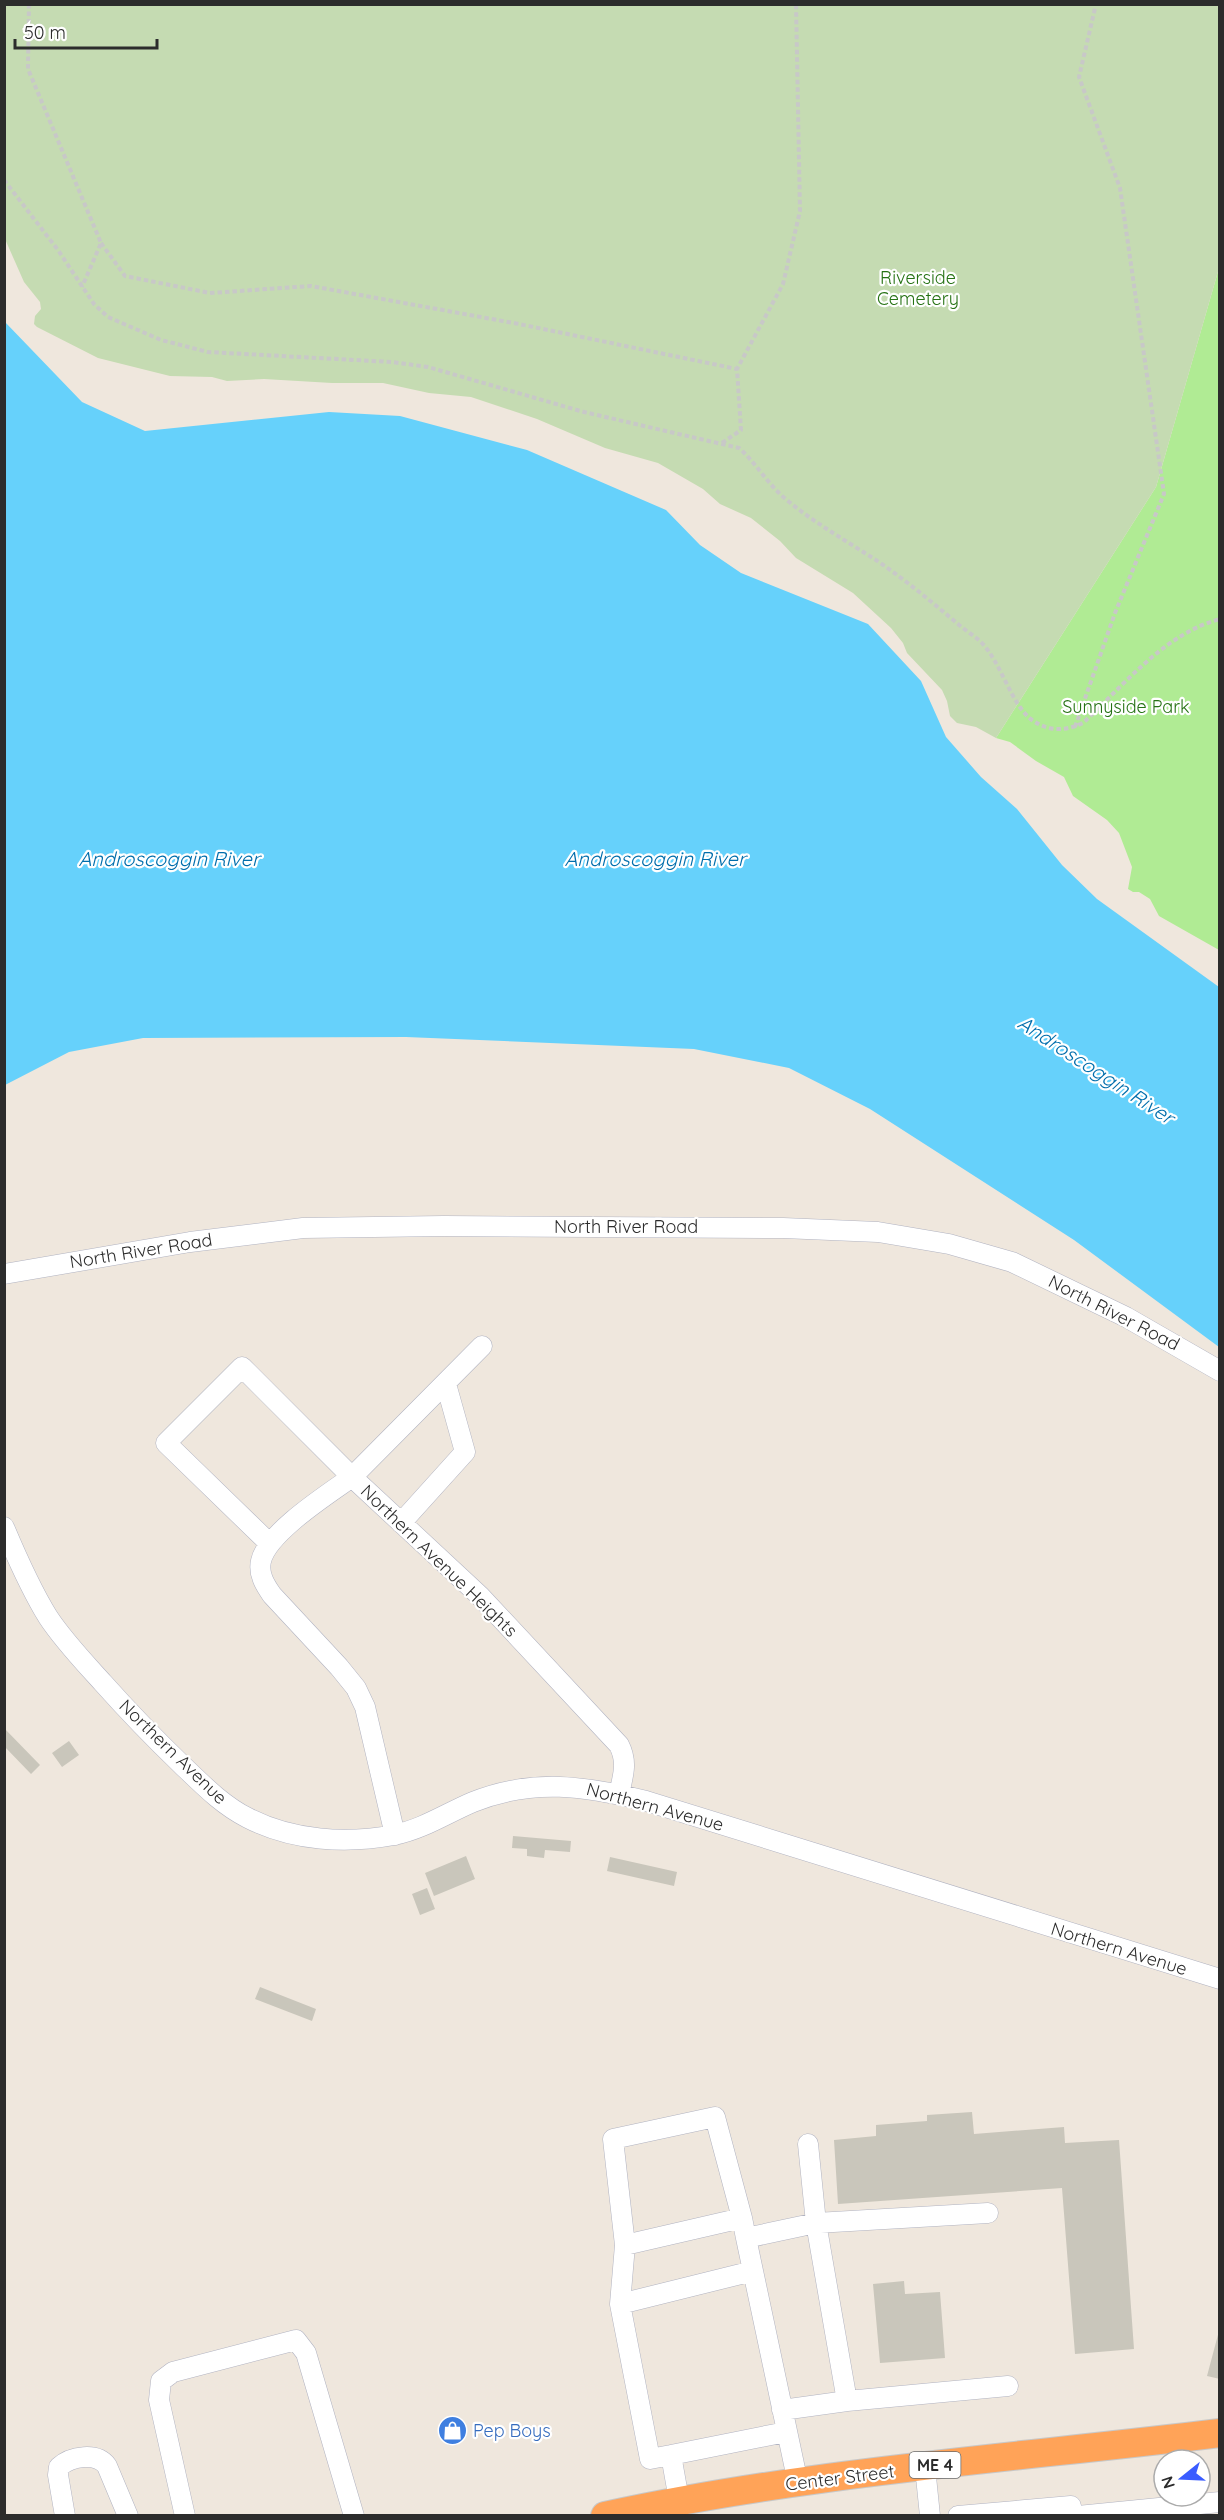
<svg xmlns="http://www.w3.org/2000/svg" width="1224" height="2520" font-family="Quicksand,sans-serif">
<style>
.green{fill:#b0eb94}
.cemetery{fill:#c5dbb2}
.water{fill:#66d1fb}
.building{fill:#c9c6bb}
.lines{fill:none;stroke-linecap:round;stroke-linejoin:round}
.minor-casing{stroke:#b1b3c1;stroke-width:21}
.highway-casing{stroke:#c8c8c8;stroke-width:30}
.path{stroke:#c8c8c8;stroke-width:4;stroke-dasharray:4.5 3;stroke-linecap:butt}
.minor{stroke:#fff;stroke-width:20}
.highway{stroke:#ffa358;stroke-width:28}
.labels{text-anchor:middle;stroke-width:4.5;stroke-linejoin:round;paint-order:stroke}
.shield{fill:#fff;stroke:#6b6b6b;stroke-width:1.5}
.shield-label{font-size:16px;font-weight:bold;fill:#2c2c2c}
.park-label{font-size:18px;fill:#257213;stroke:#fff}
.street-label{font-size:18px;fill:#2c2c2c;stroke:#fff}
.shop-label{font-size:18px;fill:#366cbe;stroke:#fff;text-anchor:start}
.water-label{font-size:20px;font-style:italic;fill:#006eac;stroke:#fff}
</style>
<rect width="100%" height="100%" fill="#efe7dd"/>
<!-- green -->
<path class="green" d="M1219 268V950L1159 916 1150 899 1139 892H1133L1128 889 1132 867 1119 833 1107 820 1073 796 1064 777 1036 761 1010 742 996 738 1156 487Z"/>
<!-- cemetery -->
<path class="cemetery" d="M5 4 1219 5V268L1156 487 996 738 976 727 957 723 950 716 947 701 942 690 907 653 903 643 891 628 853 593 796 558 780 541 751 518 720 504 703 489 658 463 605 448 537 419 471 397 429 393 383 383H332L264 379 227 381 212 377 170 376 98 358 37 327 34 324 35 316 41 309 40 302 24 282 5 239Z"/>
<!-- water -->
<path class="water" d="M5 322 82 402 145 431 329 412 400 416 527 450 666 510 700 545 741 573 868 624 921 681 946 737 981 777 1017 809 1062 865 1097 899 1219 987V1347L1074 1240 870 1109 789 1068 694 1049 406 1037 143 1038 69 1052 5 1085Z"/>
<!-- building -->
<path class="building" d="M4 1728 40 1765 31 1774 4 1746Z
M69 1741 79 1755 62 1767 52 1753Z
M513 1836 571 1841 570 1852 545 1850 544 1858 527 1856V1849L512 1848Z
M466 1856 475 1879 434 1896 425 1873Z
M610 1857 677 1872 674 1886 607 1871Z
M427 1888 435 1909 420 1915 412 1894Z
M260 1987 316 2009 312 2021 255 1999Z
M972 2112 974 2134 1064 2127 1065 2143 1119 2140 1134 2349 1075 2354 1062 2188 838 2204 834 2140 876 2136V2125L927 2121V2115Z
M904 2281 905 2294 940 2292 945 2358 880 2363 873 2284Z
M1219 2331H1220V2379L1207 2376Z"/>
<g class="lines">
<defs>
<path id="minor" d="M4 1274 190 1242 303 1228 444 1226 783 1228 878 1232 949 1244 1012 1262 1126 1317 1220 1371
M401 1523 465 1452 446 1384
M4 1527C17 1558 30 1588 48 1617 63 1640 84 1662 103 1683 128 1711 154 1738 181 1764 202 1784 222 1805 248 1818 293 1841 346 1844 394 1835 423 1829 447 1813 473 1802 533 1778 586 1786 646 1801L1220 1979
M269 1543 166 1443 242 1367 352 1477 482 1346
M395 1835 365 1707 356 1688 339 1667 272 1595C265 1585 258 1574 261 1561 267 1533 328 1494 352 1477L480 1596 619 1745C628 1762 623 1776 619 1794
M746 2238 742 2218 625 2245 620 2304 753 2271
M625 2245 613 2139 715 2117 742 2218
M620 2304 650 2459 671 2455
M847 2401 816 2223 988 2213
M782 2410 847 2401 1008 2386
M925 2467 930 2516
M798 2483 746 2238 816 2223 808 2144
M679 2500 671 2455 786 2432
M65 2516 58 2475 59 2467C71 2456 97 2452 107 2466L128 2516
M185 2516 159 2400 161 2381 173 2372 296 2340 306 2353 354 2516
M958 2516 1071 2506 1072 2516
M1078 2516 1220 2502"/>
<path id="highway" d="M605 2516C807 2472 1015 2458 1220 2433"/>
</defs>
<!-- minor casing -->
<use href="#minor" class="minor-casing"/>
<!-- highway casing -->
<use href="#highway" class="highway-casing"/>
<!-- path -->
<path class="path" d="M29 4 28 69 101 243 82 287
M1059 4H1063
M4 180 58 250 94 304 108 317 161 340 208 352 392 362 428 367 584 412 739 448C757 464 768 485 788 501 811 520 835 534 860 550 895 571 927 598 958 624 965 630 973 635 980 641 1001 661 1011 705 1032 720 1049 732 1065 731 1083 723 1124 685 1164 634 1220 619
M101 243 125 276 210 293 311 286 519 324 737 369
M722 443 741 430 737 369 783 284 800 211 796 4
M1075 727 1115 613 1164 494 1120 188 1079 77 1096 4"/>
<!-- minor -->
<use href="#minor" class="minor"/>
<!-- highway -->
<use href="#highway" class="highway"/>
</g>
<!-- icons -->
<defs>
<symbol id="shop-disc" viewBox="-11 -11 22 22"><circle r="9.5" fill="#3f7fe0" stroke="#fff"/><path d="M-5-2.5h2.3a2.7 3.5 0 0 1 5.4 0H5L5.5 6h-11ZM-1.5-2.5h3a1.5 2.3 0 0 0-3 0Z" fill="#fff"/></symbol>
</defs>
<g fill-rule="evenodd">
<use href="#shop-disc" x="436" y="2414" width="33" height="33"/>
</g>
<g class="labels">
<!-- shield labels -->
<rect class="shield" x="909.5" y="2452" width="51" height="26" rx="4.5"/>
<g class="shield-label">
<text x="935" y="2471">ME 4</text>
</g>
<!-- park labels -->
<g class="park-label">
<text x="918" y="284">Riverside<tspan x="918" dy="21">Cemetery</tspan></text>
<text x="1126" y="713">Sunnyside Park</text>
</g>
<!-- street labels -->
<g class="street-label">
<text x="626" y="1233">North River Road</text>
<text transform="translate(141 1251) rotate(-9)" y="6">North River Road</text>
<text transform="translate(1114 1313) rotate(27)" y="6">North River Road</text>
<text transform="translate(439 1561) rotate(44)" y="6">Northern Avenue Heights</text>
<text transform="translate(173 1752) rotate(44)" y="6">Northern Avenue</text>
<text transform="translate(655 1807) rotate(15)" y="6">Northern Avenue</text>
<text transform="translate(1119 1949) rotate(17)" y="6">Northern Avenue</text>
<text transform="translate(840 2478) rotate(-7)" y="6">Center Street</text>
</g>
<!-- shop labels -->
<g class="shop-label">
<text x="473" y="2437">Pep Boys</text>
</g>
<!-- water labels -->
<g class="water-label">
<text x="169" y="866">Androscoggin River</text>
<text x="655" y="866">Androscoggin River</text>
<text transform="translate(1096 1070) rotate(33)" y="7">Androscoggin River</text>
</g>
</g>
<!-- border -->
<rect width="1224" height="2520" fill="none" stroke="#2c2c2c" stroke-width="12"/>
<!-- north arrow -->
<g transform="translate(1182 2478) rotate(252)"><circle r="28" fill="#ffffff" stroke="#ababab" stroke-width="1.5"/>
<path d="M0-4.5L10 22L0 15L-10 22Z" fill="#3a5cff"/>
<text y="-9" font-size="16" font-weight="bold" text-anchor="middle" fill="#2c2c2c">N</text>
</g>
<!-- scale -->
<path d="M15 39v9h142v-9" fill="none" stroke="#2c2c2c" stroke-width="3"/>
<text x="24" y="39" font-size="18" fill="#2c2c2c" stroke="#ffffff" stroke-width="4.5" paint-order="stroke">50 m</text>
</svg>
